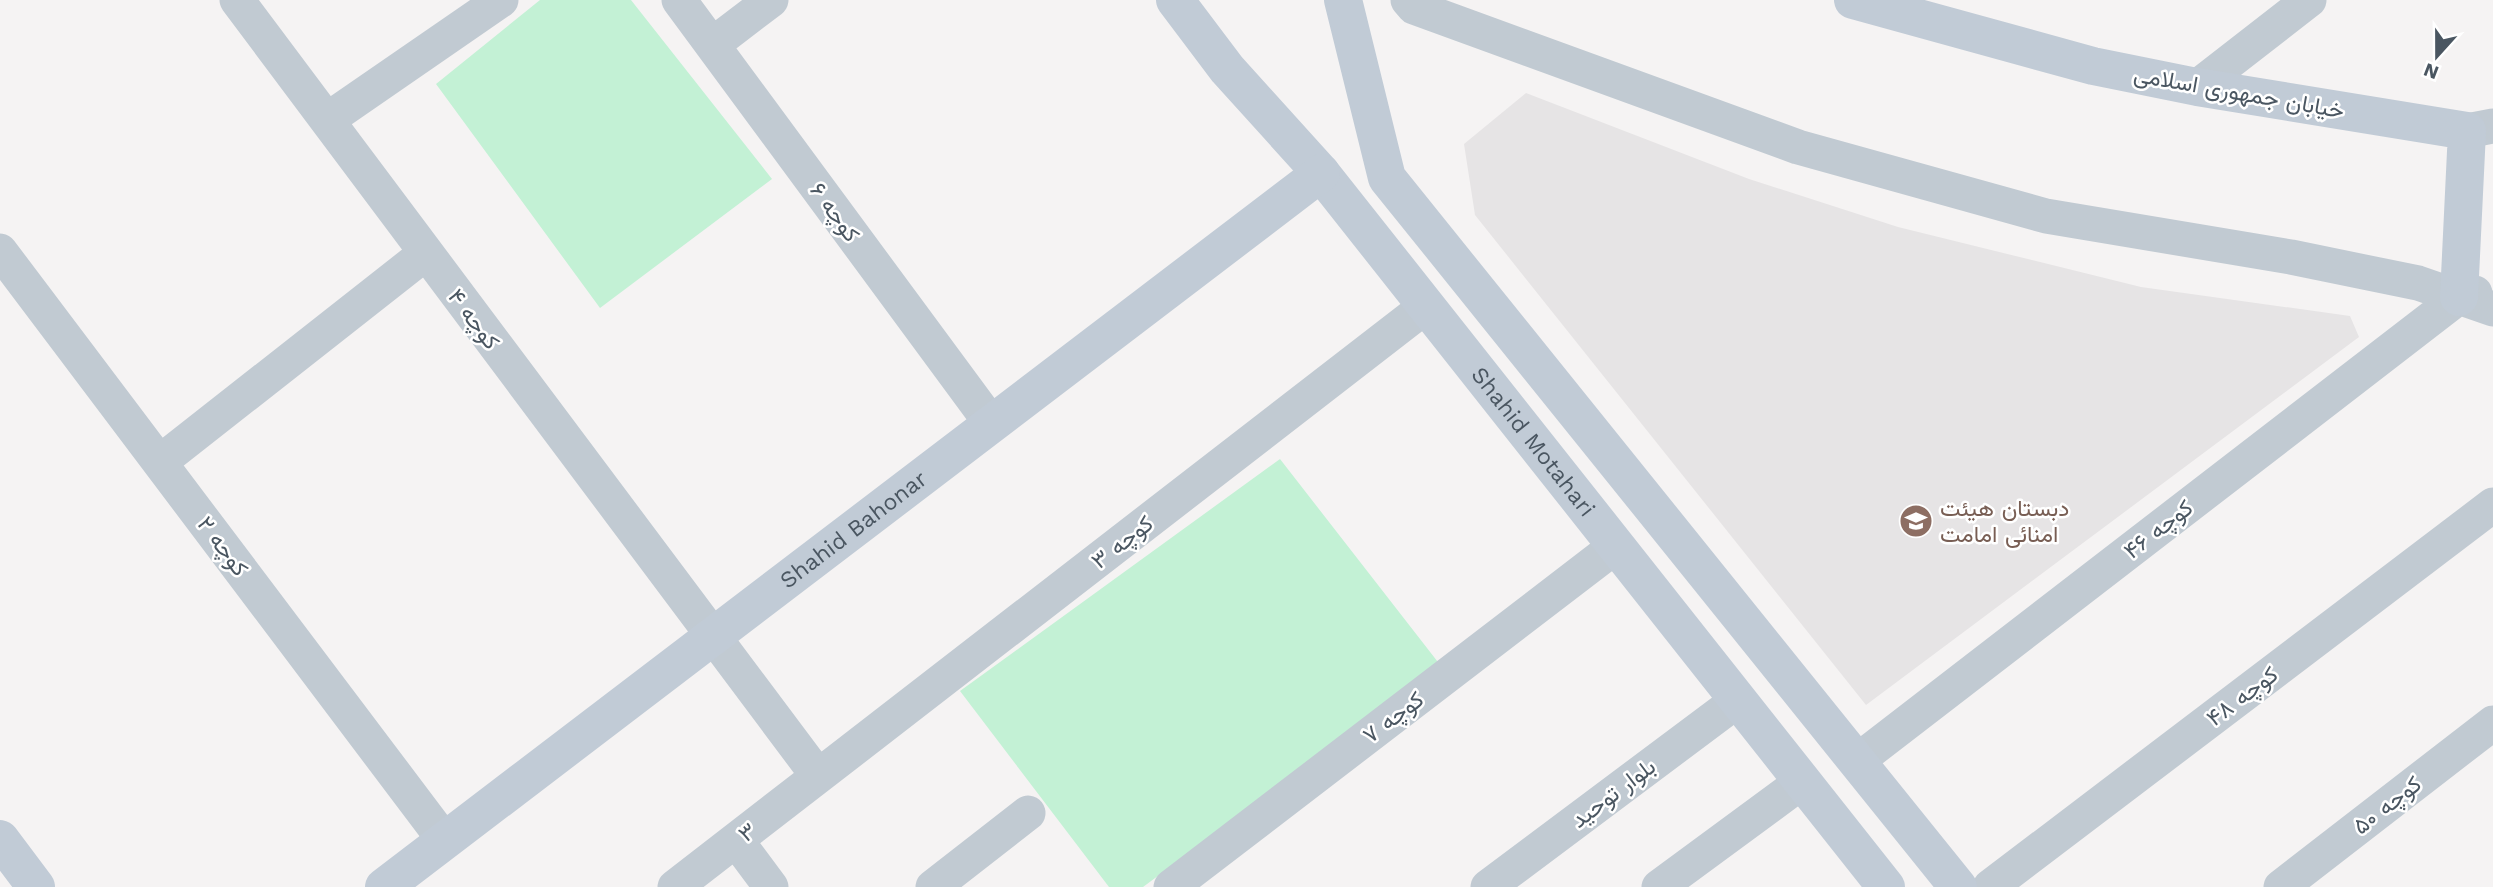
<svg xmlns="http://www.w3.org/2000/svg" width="2493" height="887" font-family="'Work Sans',Vazirmatn,sans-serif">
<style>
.education{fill:#e6e4e5}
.green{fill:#c3f1d5}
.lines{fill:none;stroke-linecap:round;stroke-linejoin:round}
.street{stroke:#c1cad2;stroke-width:35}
.secondary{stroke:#c1cbd6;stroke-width:38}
.labels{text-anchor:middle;stroke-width:5;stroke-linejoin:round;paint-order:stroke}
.street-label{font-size:23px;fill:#4a5661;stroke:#fff}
.education-label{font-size:23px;fill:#785e54;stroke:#fff;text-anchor:start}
</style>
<rect width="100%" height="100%" fill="#f5f3f3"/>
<!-- education -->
<path class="education" d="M1526 93 1749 179 1898 227 2141 287 2350 316 2359 337 1866 705 1475 215 1464 144Z"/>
<!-- green -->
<path class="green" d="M540 0H631L772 179 600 308 436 84Z
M1280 459 1441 666 1143 887H1109L960 691Z"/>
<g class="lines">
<!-- street -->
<path class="street" d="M237 0 818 776
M679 0 991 423
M1408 0 1414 7 1798 147 2046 216 2291 257 2418 283 2493 309
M712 45 771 0
M2197 87 2309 0
M327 120 501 0
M2467 131 2493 126
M0 251 445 841
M160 462 426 253
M1857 761 2459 297 2475 293
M736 840 771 887
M675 887 1425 307
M933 887 1028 813
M1171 887 1616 546
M1488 887 1738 700
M1659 887 1803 781
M1990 887 2493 505
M2281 887 2493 723"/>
<!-- secondary -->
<g class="secondary">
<path id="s1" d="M1175 0 1227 69 1321 173 1886 887"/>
<path d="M1343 0 1387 178 1958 887"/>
<path d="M1853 0 2093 66 2197 87 2467 131 2459 297"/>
<path d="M0 839 36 887"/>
<path id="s2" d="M384 887 1321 173"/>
</g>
</g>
<!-- icons -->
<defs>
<symbol id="school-disc" viewBox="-11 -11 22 22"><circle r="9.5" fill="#8d6e63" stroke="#fff"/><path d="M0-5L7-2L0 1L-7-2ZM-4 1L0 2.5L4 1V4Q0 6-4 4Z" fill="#fff"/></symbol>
</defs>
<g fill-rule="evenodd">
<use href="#school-disc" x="1897" y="502" width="38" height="38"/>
</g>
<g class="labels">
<!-- street labels -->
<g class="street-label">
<text transform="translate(2239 92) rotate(10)" y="8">خیابان جمهوری اسلامی</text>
<text transform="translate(835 212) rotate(54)" y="8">کوچه ۶</text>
<text transform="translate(474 319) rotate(53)" y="8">کوچه ۴</text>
<text dy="8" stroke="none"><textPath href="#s1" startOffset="569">Shahid Motahari</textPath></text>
<text transform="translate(2158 529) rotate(-38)" y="8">کوچه ۴۶</text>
<text dy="8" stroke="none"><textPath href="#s2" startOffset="590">Shahid Bahonar</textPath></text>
<text transform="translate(1122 542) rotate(-38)" y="8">کوچه ۳</text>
<text transform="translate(223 546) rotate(53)" y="8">کوچه ۲</text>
<text transform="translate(2242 696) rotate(-37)" y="8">کوچه ۴۸</text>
<text transform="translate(1393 717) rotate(-37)" y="8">کوچه ۷</text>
<text transform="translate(1613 793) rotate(-37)" y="8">بلوار توحید</text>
<text transform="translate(2387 805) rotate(-38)" y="8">کوچه ۵۰</text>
<text transform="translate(747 832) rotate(-38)" y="8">۳</text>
</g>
<!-- education labels -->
<g class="education-label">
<text x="1940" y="516">دبستان هیئت<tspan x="1940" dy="26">امنائی امامت</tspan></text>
</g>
</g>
<!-- north arrow -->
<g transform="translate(2437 56) rotate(201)" stroke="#ffffff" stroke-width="5" paint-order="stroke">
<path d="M0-5L12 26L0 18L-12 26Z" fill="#4a5661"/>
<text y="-10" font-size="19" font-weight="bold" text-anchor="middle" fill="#4a5661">N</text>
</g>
</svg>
